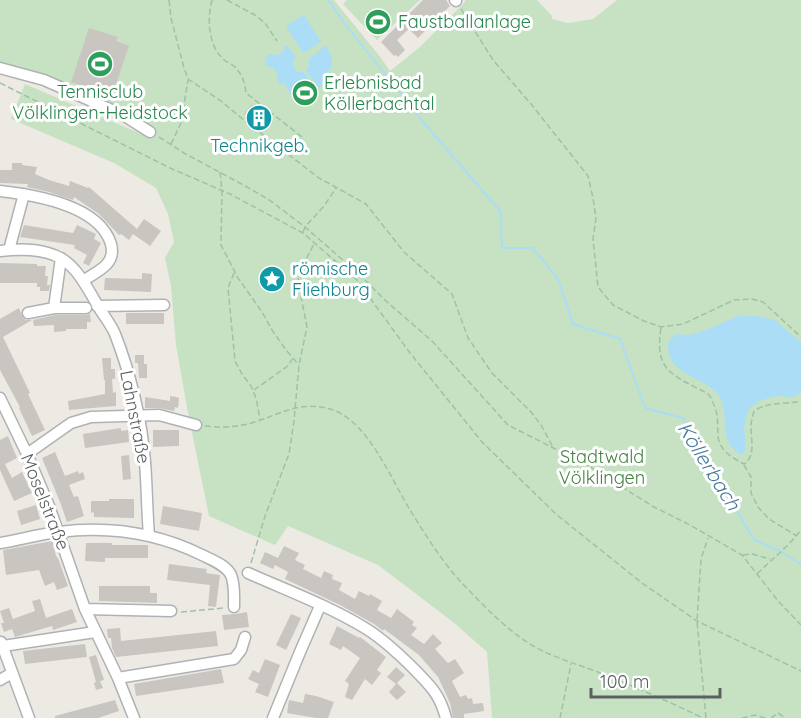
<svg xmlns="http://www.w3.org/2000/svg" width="801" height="718" font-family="Quicksand,sans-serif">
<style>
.green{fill:#c6e2c3}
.water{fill:#acddf6}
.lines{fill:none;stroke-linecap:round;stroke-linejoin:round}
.stream{stroke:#acddf6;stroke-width:2}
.building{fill:#c9c5c1}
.minor-casing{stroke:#afb2b5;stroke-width:13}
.path{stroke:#9dc2a4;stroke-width:1.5;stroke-dasharray:6 3;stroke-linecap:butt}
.minor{stroke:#fff;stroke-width:10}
.labels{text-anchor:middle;stroke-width:6;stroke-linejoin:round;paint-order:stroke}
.leisure-label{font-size:18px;fill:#27864d;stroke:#fff;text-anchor:start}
.culture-label{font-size:18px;fill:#0d838f;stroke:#fff}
.street-label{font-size:18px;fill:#5c6063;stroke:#fff}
.park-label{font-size:18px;fill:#42803e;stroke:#fff}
.water-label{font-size:20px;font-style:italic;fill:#477a9d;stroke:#fff}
</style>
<rect width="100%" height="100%" fill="#edeae4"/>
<!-- green -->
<path class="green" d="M0 0H334L381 58 390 71 420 47 465 2V0H537L552 16V19L568 23 593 19 617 0H801V718H492L487 652 453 622 378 565 288 526 275 545 209 516 188 413 176 345 171 286 165 258 174 242 168 214 156 188 114 163 11 119 25 84 146 136 154 135 123 115 0 68Z
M347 0H420L377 40 343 4Z"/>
<!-- water -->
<path class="water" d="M304 15 321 42 303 53 286 26Z
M287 45 296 57 293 61 295 70 298 72H304L315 89 312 91 309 89 294 101 285 84H279L277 78 278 75 274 68 266 66 265 62 267 56 271 54 276 56 285 50 284 47Z
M326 45 332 58 331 69H329L324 83 319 88 306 71 309 65 308 60Z
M740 315 758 316 775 320 801 342V393L792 397 776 396 759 401 748 410 744 428 746 448 742 455C715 441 732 414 718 394 715 390 710 388 707 385 695 378 676 371 670 357 669 353 668 347 668 343L675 334 689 335 706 330Z"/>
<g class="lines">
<!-- stream -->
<path class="stream" d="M328 0 345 24 424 123 501 212 502 248H533L558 279 573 324 620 339 645 408 683 418 754 540 778 550 801 564"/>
</g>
<!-- building -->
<path class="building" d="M423 0H446L450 6 418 38 409 29 397 40 405 50 398 57 396 55 394 56 381 42Z
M89 28 118 37 116 41 129 46 112 96 71 82Z
M252 104 273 122 266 131 244 114Z
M12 163H22V165L37 167 35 174 49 180 69 186 70 181 88 188 89 187 137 229 144 219 161 231 150 246 133 234 129 240 121 234 119 235 99 214 74 197 73 200 49 192 27 187 28 184 0 183V170H12Z
M24 225 73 233 77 225 96 234 94 239 101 243 89 266 83 263 87 255 74 248 75 245 20 237Z
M0 263 37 264V266H46L45 276H48L47 285H50L49 291H40V287H37V283H0Z
M142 273 152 274 151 292 104 290 105 278 142 279Z
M19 308 23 318 26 320H32L3 337 30 393 28 394 45 430 32 436 19 408 20 407 0 370V319Z
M126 313H164V324H126Z
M90 314 91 322H87V329H66V331L54 332V325L34 326 33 320 55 315H86Z
M135 355H144V364H147V378H139L138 363H135Z
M102 358H111V369H115V379H112L113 393 116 392V406L69 410 68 401 105 394V380H104Z
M170 396 173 397V396L179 398 178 408 175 407 174 411 159 408H145V397L170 401Z
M121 428V431L128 430 129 442 85 448 83 434Z
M153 430H179V446L153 447Z
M8 436 17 458 5 464 12 478 22 472 32 493 14 501 0 470V440Z
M55 452 65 476 78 471 79 474 83 472 85 479 69 485 74 497 78 496 84 516 67 522 60 502 42 458Z
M129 455 131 479 123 480 121 456Z
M109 499H134V518L94 517V512L91 513V501H109Z
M36 505 40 519 21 525 17 511Z
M163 506 202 513 199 531 160 524Z
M53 541 56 556 58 558 68 586 57 590 54 582 45 586 39 570 6 575 3 550Z
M86 543H112V545H148V558H105V562L85 561Z
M284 546 299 553 295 560 305 565 303 569 321 578 324 571 333 575 332 579 342 583 339 590 355 599 359 591 369 596 370 594 382 601 377 610 391 618 397 609 414 622 412 625 417 628 411 635 424 644 433 634 442 643 435 649 448 663 455 659 464 673 452 681 460 697 466 695 468 699 472 698 473 704 483 703 484 711 464 714V718H453L450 703 438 677 419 655 384 629 383 631 374 624 340 605 285 579 288 572 275 565 273 569 260 563 265 552 278 558Z
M169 564 207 569 206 573 220 575 216 607 208 606 210 585 167 580Z
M99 586H150V593H157V603L99 601Z
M40 599 46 618 72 609 77 622 53 630 52 626 15 637 12 629 4 632 1 623H4L0 611 9 608 13 619 35 611 32 601Z
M247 612 249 627 224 630 222 615 235 614Z
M291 614 301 618 286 650 276 645Z
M337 626 359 638 360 637 386 657 377 670 381 673 372 685 365 679 352 700 345 697 349 684 345 681 360 658 343 646 341 650 329 644Z
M120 628 121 641 216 631 218 646 116 657 112 648 111 638H108L107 629Z
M85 644 87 657 25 664 23 651Z
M96 655 104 680 100 681 103 688 96 690 94 683 96 682 89 657Z
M265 659 280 665 268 697 255 692 259 684 248 679 253 670 259 673Z
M396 667 405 675 397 683 406 692 397 700 389 692 396 684 387 677Z
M221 669 224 683 136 696 134 684Z
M305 694 316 696 334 702 328 718H316L287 713 289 700 303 703Z
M115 700 119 711 98 718H55V716Z"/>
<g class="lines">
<defs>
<path id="minor" d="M455 0 456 1
M0 68 44 80 123 115 150 132
M0 191C35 195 99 205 111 244 113 252 112 259 106 265 100 271 90 276 83 281
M9 250 24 194
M0 251C18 249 37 248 54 255 76 263 87 288 98 306 103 315 111 324 115 334 130 372 142 421 145 462 147 487 147 511 149 536
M97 306 164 305
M54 308 61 258
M28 313 54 308H86
M0 398 27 454 49 506 85 609 118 678 134 718
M27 454 71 423 91 417 159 415 196 425
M0 543C19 540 39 534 59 532 107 526 157 533 202 555 212 560 226 565 231 575 235 585 234 597 234 607
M248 573C286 590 329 606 365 628 383 639 399 654 414 669 431 687 439 693 446 718
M85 609 171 611
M1 642 29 718
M3 646 95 632
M118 678 234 659 241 650 245 637
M0 680 12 673
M273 718 300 652 320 606"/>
</defs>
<!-- minor casing -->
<use href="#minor" class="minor-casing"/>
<!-- path -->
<path class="path" d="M169 0 171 18 184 68 188 79 221 101 245 121 319 178 366 204 404 252 452 294 468 338 492 373 531 412 541 425 554 449
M212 0C207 18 208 45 223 59 226 62 232 64 235 67 242 74 245 83 246 93L302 137
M227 0 255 15 265 23 277 41
M461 9 493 60 531 104 588 176 593 198 596 218 593 239 598 287 613 305 644 321 661 327 683 324 734 300 752 299 763 302 801 337
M0 83 170 168 230 194 303 233 357 280 410 353 482 442 557 515 642 583 697 621 801 671
M159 137 184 153 247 187 268 199 305 227 360 275 386 301 432 341 508 425 587 465 654 507 690 525 742 555 779 602 801 625
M171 144 181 123 188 80
M220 172 222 191 221 245 238 278 262 312 272 330 286 350 299 365
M303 232 305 227 324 206 336 188
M234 273 228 288 235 361 242 374 251 386 256 398 260 419
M661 328C656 361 663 371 693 386 697 389 705 391 709 395 711 397 712 401 713 403 719 414 717 423 718 435 718 449 732 458 744 464 756 456 751 440 751 426 751 421 753 416 754 411 770 401 783 405 801 401
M254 390 289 365 292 359
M205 426C222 428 239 427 255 422 282 413 300 401 330 409 367 419 391 479 410 510 425 534 441 560 460 581 482 604 507 631 535 647 557 659 580 665 603 674 637 688 670 702 703 718
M744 465 751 477V493L758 507 769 519 797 536
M743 555 752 554 770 559
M251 563 265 516 289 454 294 421 299 365 307 327 298 281 301 269 314 244
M757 574C772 559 788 547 801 530
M181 612 224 608
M560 718 571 664
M706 718 697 621 701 559 708 538
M742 718 755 715 765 718
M771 718 778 713 785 718"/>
<!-- minor -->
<use href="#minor" class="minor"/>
</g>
<!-- icons -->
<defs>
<symbol id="stadium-disc" viewBox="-11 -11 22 22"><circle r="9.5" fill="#2e9e5b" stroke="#fff"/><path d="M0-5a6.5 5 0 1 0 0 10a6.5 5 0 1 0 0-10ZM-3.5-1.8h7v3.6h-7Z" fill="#fff"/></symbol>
<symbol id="building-disc" viewBox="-11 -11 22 22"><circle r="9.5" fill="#0f9aa8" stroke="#fff"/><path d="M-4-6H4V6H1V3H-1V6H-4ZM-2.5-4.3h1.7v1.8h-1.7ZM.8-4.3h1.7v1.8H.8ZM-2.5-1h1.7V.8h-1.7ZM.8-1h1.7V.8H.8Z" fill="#fff"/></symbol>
<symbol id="sight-disc" viewBox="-11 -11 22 22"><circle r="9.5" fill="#0f9aa8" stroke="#fff"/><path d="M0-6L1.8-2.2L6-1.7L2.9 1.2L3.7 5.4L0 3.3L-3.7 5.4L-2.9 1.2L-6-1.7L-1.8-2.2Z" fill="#fff"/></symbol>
</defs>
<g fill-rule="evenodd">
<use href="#stadium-disc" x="363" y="7" width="30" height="30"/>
<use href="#stadium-disc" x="85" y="49" width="30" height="30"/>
<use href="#stadium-disc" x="290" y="78" width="30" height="30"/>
<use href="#building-disc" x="244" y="103" width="30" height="30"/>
<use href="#sight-disc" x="257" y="264" width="30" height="30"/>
</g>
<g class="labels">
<!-- leisure labels -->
<g class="leisure-label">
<text x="398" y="28">Faustballanlage</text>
<text x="324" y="89">Erlebnisbad<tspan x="324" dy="21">Köllerbachtal</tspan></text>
<text x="100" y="98" text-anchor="middle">Tennisclub<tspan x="100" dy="21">Völklingen-Heidstock</tspan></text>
</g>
<!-- culture labels -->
<g class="culture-label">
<text x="259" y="152">Technikgeb.</text>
<text x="292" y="275" text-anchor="start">römische<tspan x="292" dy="21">Fliehburg</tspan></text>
</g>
<!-- street labels -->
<g class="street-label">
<text transform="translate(135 417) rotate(79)" y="6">Lahnstraße</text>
<text transform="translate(45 502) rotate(68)" y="6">Moselstraße</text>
</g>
<!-- park labels -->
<g class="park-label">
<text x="602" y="463">Stadtwald<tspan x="602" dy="21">Völklingen</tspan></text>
</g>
<!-- water labels -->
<g class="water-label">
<text transform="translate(709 466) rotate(58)" y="7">Köllerbach</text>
</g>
</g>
<!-- scale -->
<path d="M591 688v9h129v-9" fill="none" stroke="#5c6063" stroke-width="3"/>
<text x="600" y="688" font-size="18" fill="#5c6063" stroke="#ffffff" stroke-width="4.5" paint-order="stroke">100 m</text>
</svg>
